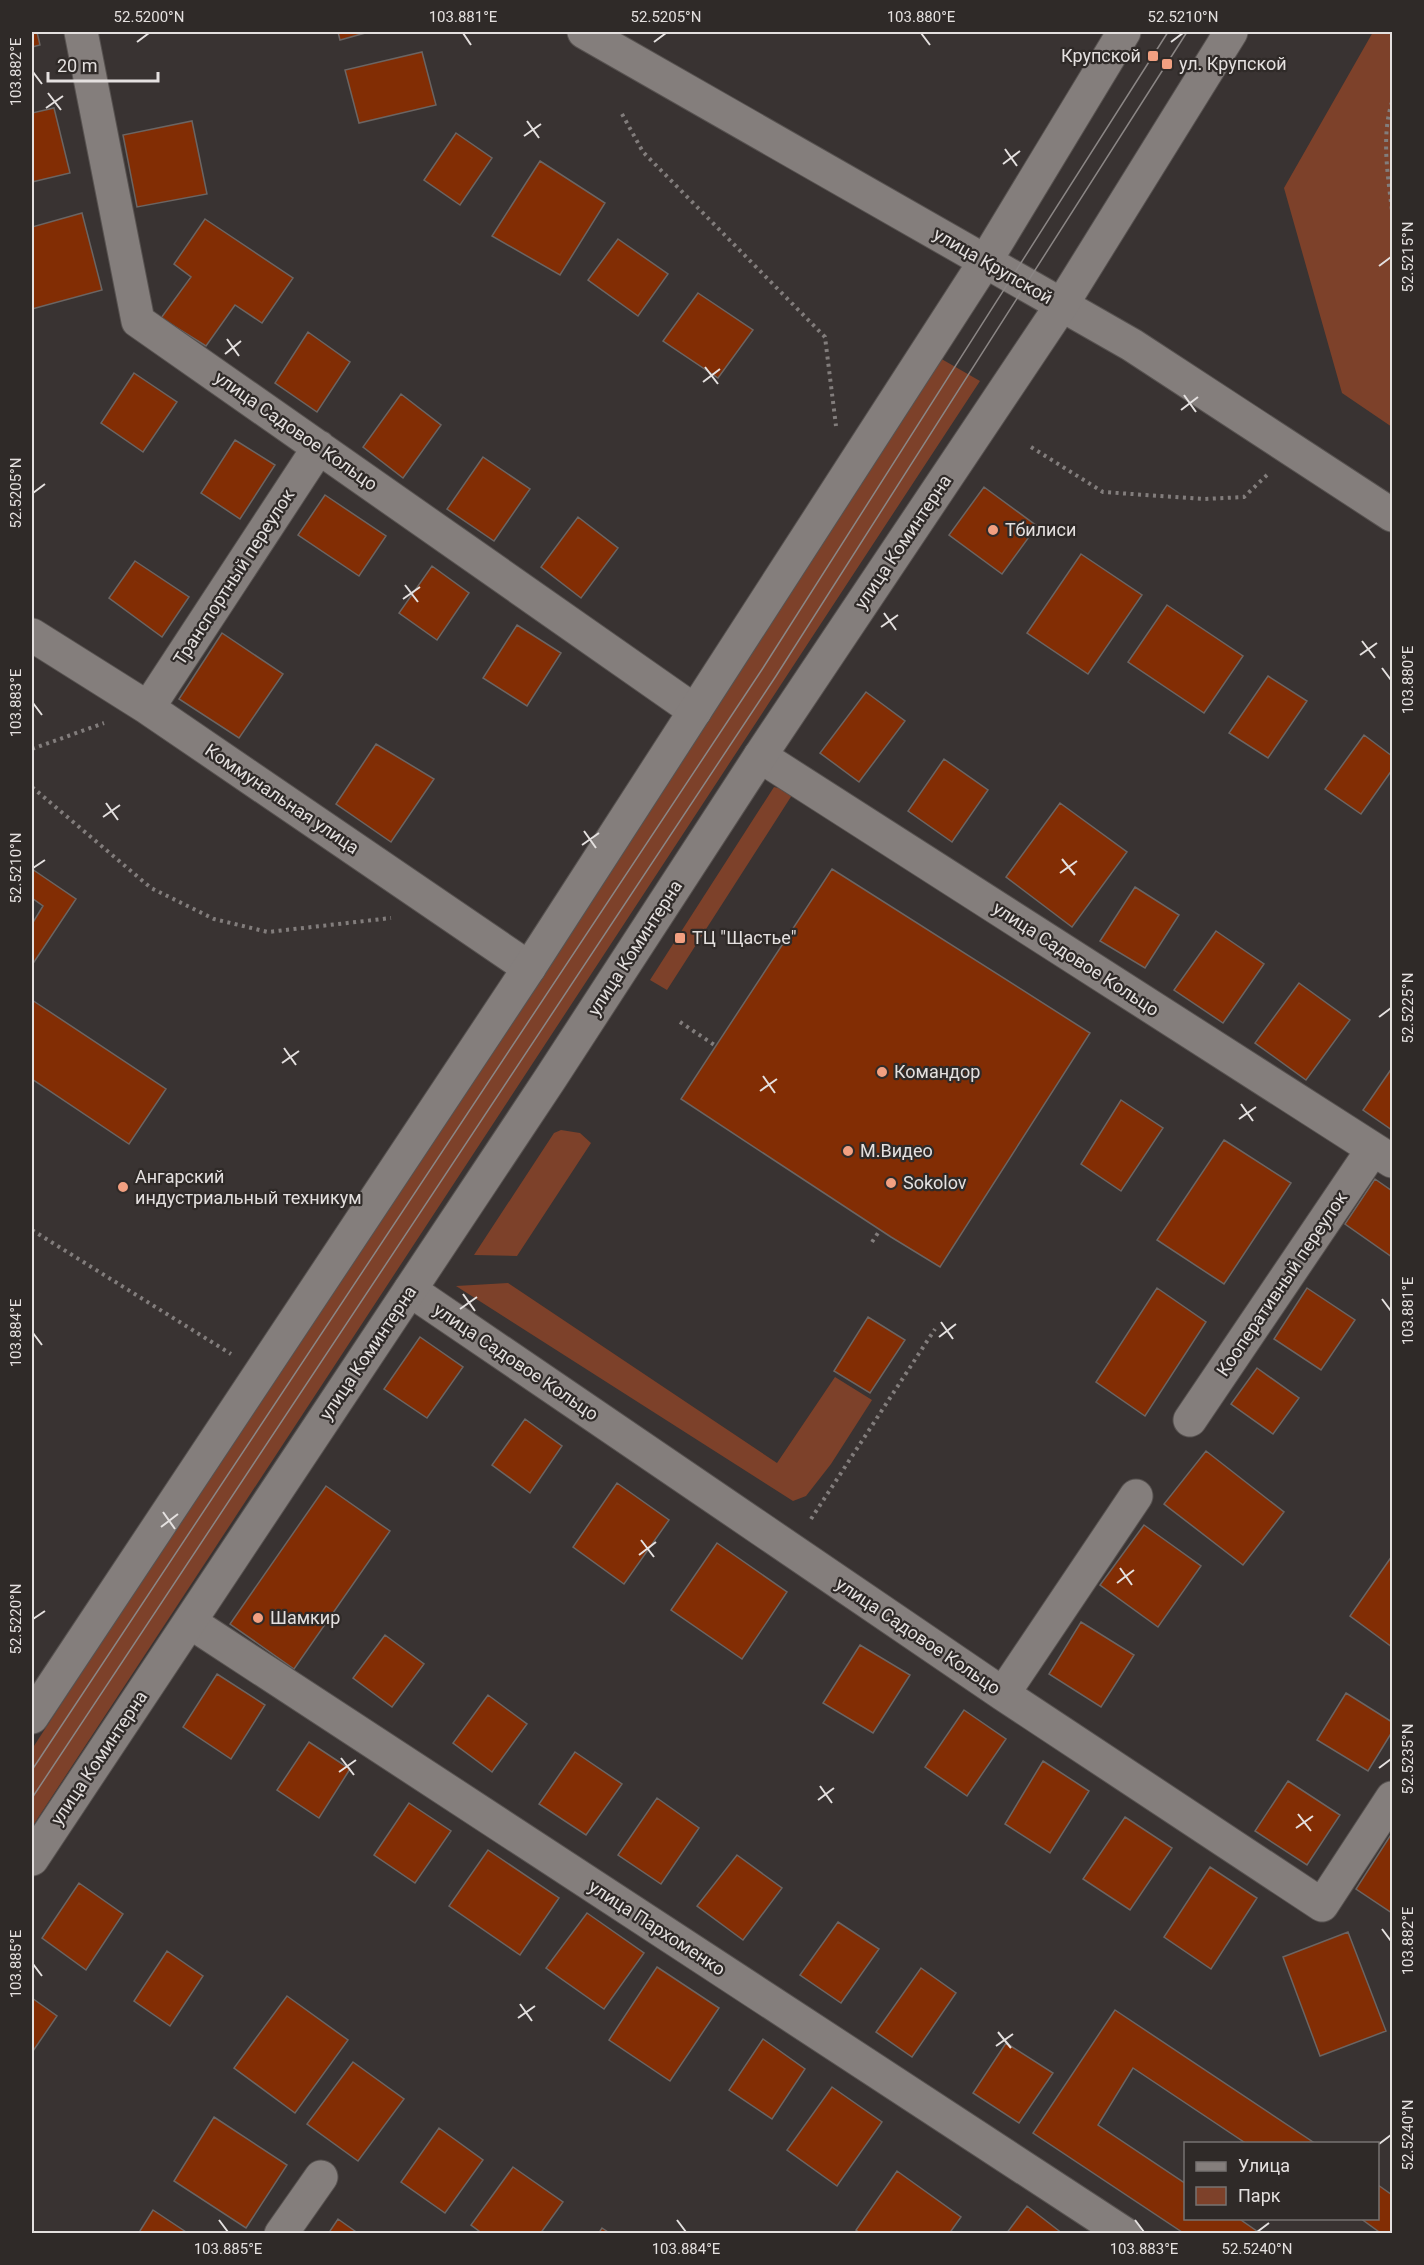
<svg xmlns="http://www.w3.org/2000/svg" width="1424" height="2265" font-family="Roboto,sans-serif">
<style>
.green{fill:#7d412a}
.building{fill:#822d04;stroke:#6b6563;stroke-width:1.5}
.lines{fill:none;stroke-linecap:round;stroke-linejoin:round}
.minor-casing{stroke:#575250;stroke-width:35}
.tertiary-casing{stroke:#575250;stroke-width:35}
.path{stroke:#827d7c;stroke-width:4;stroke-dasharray:3 4.5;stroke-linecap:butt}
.minor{stroke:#847e7c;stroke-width:33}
.tertiary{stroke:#847e7c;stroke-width:33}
.tram{stroke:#8b8685;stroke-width:1.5}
.ticks{fill:none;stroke:#e4e0df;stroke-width:2}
.poi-dot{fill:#f2a081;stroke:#2f2a28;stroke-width:2}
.labels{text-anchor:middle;stroke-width:4.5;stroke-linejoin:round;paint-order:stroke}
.poi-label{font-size:18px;fill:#e4e0df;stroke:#2f2a28;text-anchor:start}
.street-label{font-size:18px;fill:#e4e0df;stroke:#2f2a28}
.neatline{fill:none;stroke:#e4e0df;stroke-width:2}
.ticks-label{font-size:15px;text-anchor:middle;fill:#e4e0df}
</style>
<rect width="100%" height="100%" fill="#393332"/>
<!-- green -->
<path class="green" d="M1373 32H1392V427L1342 393 1284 188Z
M938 357 980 381 32 1827V1749Z
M774 787 794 792 667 990 650 980Z
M561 1130 580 1133 591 1143 517 1256 474 1255 554 1133Z
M508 1283 777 1463 835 1377 872 1400 831 1464 806 1496 793 1501 456 1286Z"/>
<!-- building -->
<path class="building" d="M32 32H37L40 45 32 47Z
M338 32H369L340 40Z
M422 52 436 105 359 123 345 70Z
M54 108 70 173 32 182V113Z
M192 121 207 194 137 207 123 135Z
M456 133 492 158 460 205 424 180Z
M540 161 605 203 560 275 492 236Z
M82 213 102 290 32 309V227Z
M205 219 293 278 262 323 235 305 206 346 161 318 191 277 174 264Z
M618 239 668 274 638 316 588 280Z
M698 293 753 330 718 378 663 341Z
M308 332 350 362 317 412 275 383Z
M134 373 177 402 143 452 101 423Z
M401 394 441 425 403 478 363 447Z
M235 440 275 465 240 519 201 493Z
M483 457 530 489 494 541 447 509Z
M984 487 1037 526 1002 574 949 535Z
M325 495 386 536 359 576 298 535Z
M578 517 618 548 581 598 541 567Z
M1081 554 1142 595 1088 674 1027 633Z
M135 561 189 597 162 637 109 598Z
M432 566 469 593 437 640 399 613Z
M1167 605 1243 656 1204 713 1128 662Z
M517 625 561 653 527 706 483 678Z
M222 633 283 674 239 738 179 699Z
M1268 676 1307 701 1268 758 1229 733Z
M866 692 905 721 859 782 820 753Z
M1364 735 1392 756V770L1361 814 1325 789Z
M376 744 434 779 391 842 336 804Z
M944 759 988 790 952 842 908 811Z
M1060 803 1127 852 1072 927 1006 877Z
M32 869 76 899 32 965V924L43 906 32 898Z
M832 869 1090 1033 940 1267 891 1237 681 1099Z
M1135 887 1179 915 1145 968 1100 941Z
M1216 931 1264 964 1223 1023 1174 990Z
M1299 983 1350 1020 1306 1080 1255 1043Z
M32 1000 166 1089 129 1144 32 1079Z
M1392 1068V1130L1363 1110Z
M1121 1100 1163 1128 1121 1191 1081 1164Z
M1224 1140 1291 1183 1224 1284 1157 1240Z
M1375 1179 1392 1191V1257L1345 1224Z
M1157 1288 1206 1322 1145 1416 1096 1382Z
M1307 1288 1355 1320 1321 1370 1274 1339Z
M868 1317 905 1340 870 1393 834 1371Z
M420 1337 463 1367 427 1418 384 1389Z
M1257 1368 1299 1398 1273 1434 1231 1404Z
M525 1419 562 1446 530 1493 492 1465Z
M1206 1451 1284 1512 1243 1565 1164 1504Z
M617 1483 669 1520 624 1584 573 1547Z
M326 1486 390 1531 294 1669 230 1624Z
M1144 1525 1201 1566 1158 1627 1100 1585Z
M717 1543 787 1592 742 1659 671 1610Z
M1392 1556V1647L1350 1616Z
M1081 1622 1134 1655 1101 1707 1049 1674Z
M385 1635 424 1664 392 1707 353 1678Z
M860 1645 910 1675 873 1733 823 1703Z
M217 1674 265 1705 231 1759 183 1727Z
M1346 1693 1392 1722V1732L1368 1771 1317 1740Z
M488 1695 527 1724 492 1772 453 1743Z
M964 1710 1006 1739 967 1796 925 1767Z
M309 1742 350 1769 319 1818 277 1790Z
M575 1752 622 1784 586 1835 539 1804Z
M1043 1761 1089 1791 1050 1853 1005 1824Z
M1288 1781 1340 1815 1307 1865 1255 1831Z
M657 1798 699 1828 661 1884 618 1855Z
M409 1803 451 1831 415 1883 374 1855Z
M1125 1817 1172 1848 1130 1910 1083 1879Z
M1392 1833V1913L1356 1889Z
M488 1850 559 1898 520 1955 449 1906Z
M737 1855 782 1888 743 1940 697 1906Z
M1210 1867 1257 1898 1211 1969 1164 1937Z
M79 1883 123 1914 86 1970 42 1938Z
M587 1913 644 1953 604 2009 546 1968Z
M838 1922 879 1949 841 2003 800 1975Z
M1348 1932 1386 2031 1320 2056 1283 1957Z
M167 1951 203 1976 170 2026 134 2001Z
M657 1967 719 2008 670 2081 609 2040Z
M921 1968 956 1993 912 2057 876 2032Z
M287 1996 348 2040 295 2113 234 2068Z
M32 1998 57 2016 33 2051 32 2049Z
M1115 2010 1316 2144H1247L1133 2068 1098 2125 1186 2184V2218H1238L1261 2234H1185L1033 2133Z
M763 2039 805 2069 772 2119 729 2090Z
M1006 2043 1053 2073 1019 2123 973 2093Z
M353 2062 404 2099 358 2161 307 2124Z
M832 2087 882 2122 837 2186 787 2150Z
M214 2117 287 2165 246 2228 174 2181Z
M439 2128 483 2160 445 2213 401 2182Z
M513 2167 563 2202 540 2234H483L471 2225Z
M897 2171 961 2217 949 2234H861L856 2230Z
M1378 2185 1392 2195V2234H1382L1360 2218H1378Z
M1027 2206 1063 2234H1006Z
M153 2210 189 2234H138Z
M338 2219 359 2234H328Z
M602 2228 611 2234H598Z"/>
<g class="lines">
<defs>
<path id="minor" d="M81 32 138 321 695 711
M584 32 1132 345 1392 515
M32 635 148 708 529 968
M148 708 319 447
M760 756 1392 1161
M410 1290 1003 1694 1322 1905 1392 1798
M1190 1420 1373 1149
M190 1622 1125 2234
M1003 1694 1136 1496
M281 2234 321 2177"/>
<path id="tertiary" d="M32 1717 529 968 986 260 1124 32
M32 1859 550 1079 760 756 1061 306 1231 32"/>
</defs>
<!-- minor casing -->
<use href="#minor" class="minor-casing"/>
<!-- tertiary casing -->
<use href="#tertiary" class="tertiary-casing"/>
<!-- path -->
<path class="path" d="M1392 102C1381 136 1388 176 1392 211
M622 114 643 152 825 337 836 426
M1031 447 1103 492 1204 499 1244 497 1268 474
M32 749 104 723
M32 787 151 888 214 919 268 932 391 918
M680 1022 716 1046
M32 1230 231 1354
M872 1242 880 1230
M811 1519 935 1329"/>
<!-- minor -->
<use href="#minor" class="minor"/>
<!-- tertiary -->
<use href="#tertiary" class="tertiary"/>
<!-- tram -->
<path class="tram" d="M32 1770 763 668 1168 32
M32 1798 776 676 1187 32"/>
</g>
<!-- ticks -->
<path class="ticks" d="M463 33 471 45M921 33 930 45M137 42 149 33M654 42 666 33M1171 42 1183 33M33 72 42 84M48 93 61 110M46 108 63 96M527 121 539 138M524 136 541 124M1005 149 1017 166M1003 164 1020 151M1379 266 1391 257M227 339 239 356M225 354 241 341M705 367 718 384M703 382 720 369M1184 395 1196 412M1181 410 1198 397M33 493 45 484M405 585 418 602M403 599 420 587M884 613 896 630M881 627 898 615M1362 641 1375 658M1360 655 1377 643M1382 668 1391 680M33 703 42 715M106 803 118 820M103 817 120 805M584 831 596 848M582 845 599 833M1062 859 1075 875M33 868 45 860M1060 873 1077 861M1379 1017 1391 1008M284 1048 296 1065M282 1063 299 1051M763 1076 775 1093M760 1091 777 1079M1241 1104 1253 1121M1239 1119 1256 1107M463 1294 475 1311M1382 1299 1391 1311M460 1309 477 1297M941 1322 953 1339M33 1333 42 1345M939 1337 956 1324M163 1512 175 1529M161 1527 178 1514M641 1540 654 1557M639 1555 656 1542M1120 1568 1132 1585M1117 1583 1134 1570M33 1619 45 1611M341 1758 354 1775M1379 1768 1391 1759M339 1772 356 1760M820 1786 832 1803M818 1800 834 1788M1298 1814 1311 1831M1296 1828 1313 1816M1382 1929 1391 1941M33 1964 42 1976M520 2004 532 2021M518 2018 535 2006M998 2032 1011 2048M996 2046 1013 2034M1379 2144 1391 2135M219 2220 228 2232M677 2220 686 2232M1135 2220 1144 2232M1257 2232 1269 2223"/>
<!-- markers -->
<g class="poi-dot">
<rect x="1147" y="50" width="12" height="12" rx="3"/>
<rect x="1161" y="58" width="12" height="12" rx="3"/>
<circle cx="993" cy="530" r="6"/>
<rect x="674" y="932" width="12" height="12" rx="3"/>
<circle cx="882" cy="1072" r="6"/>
<circle cx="848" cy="1151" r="6"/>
<circle cx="891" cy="1183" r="6"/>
<circle cx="123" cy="1187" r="6"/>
<circle cx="258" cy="1618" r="6"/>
</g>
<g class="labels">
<!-- poi labels -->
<g class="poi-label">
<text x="1141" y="62" text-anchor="end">Крупской</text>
<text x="1179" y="70">ул. Крупской</text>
<text x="1005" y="536">Тбилиси</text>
<text x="692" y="944">ТЦ "Щастье"</text>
<text x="894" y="1078">Командор</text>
<text x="860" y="1157">М.Видео</text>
<text x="135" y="1183">Ангарский<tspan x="135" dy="21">индустриальный техникум</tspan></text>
<text x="903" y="1189">Sokolov</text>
<text x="270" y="1624">Шамкир</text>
</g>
<!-- street labels -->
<g class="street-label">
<text transform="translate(993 266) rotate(30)" y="6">улица Крупской</text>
<text transform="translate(296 431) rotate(35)" y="6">улица Садовое Кольцо</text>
<text transform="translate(903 542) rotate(-56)" y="6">улица Коминтерна</text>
<text transform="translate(234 577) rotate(-57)" y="6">Транспортный переулок</text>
<text transform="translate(282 799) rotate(34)" y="6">Коммунальная улица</text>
<text transform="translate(635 948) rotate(-57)" y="6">улица Коминтерна</text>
<text transform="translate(1076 959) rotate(33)" y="6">улица Садовое Кольцо</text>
<text transform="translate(1282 1284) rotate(-56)" y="6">Кооперативный переулок</text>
<text transform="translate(368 1353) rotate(-56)" y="6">улица Коминтерна</text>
<text transform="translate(516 1362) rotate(34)" y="6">улица Садовое Кольцо</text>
<text transform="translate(918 1636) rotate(34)" y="6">улица Садовое Кольцо</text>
<text transform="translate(99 1758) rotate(-56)" y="6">улица Коминтерна</text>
<text transform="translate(657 1928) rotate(33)" y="6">улица Пархоменко</text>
</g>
</g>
<!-- border -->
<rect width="1424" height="2265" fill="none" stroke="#2f2a28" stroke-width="66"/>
<!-- legend -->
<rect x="1184" y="2142" width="195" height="78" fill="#2f2a28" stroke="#777371" stroke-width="1.5"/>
<rect x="1196" y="2162" width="30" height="9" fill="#847e7c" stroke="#777371" stroke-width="1.5"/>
<text x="1238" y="2172" font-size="18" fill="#e4e0df">Улица</text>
<rect x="1196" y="2187" width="30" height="18" fill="#7d412a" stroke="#777371" stroke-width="1.5"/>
<text x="1238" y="2202" font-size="18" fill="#e4e0df">Парк</text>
<!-- scale -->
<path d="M48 72v9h110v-9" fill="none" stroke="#e4e0df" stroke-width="3"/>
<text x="57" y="72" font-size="18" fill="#e4e0df" stroke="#2f2a28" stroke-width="4.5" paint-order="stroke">20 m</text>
<rect x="33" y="33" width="1358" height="2199" class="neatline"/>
<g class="ticks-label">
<text x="149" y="22">52.5200°N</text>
<text x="463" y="22">103.881°E</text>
<text x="666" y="22">52.5205°N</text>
<text x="921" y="22">103.880°E</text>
<text x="1183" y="22">52.5210°N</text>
<text transform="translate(16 72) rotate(-90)" y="5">103.882°E</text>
<text transform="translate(1408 257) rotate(-90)" y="5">52.5215°N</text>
<text transform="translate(16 493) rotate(-90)" y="5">52.5205°N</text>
<text transform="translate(1408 680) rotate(-90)" y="5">103.880°E</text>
<text transform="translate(16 703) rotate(-90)" y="5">103.883°E</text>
<text transform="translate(16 868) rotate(-90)" y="5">52.5210°N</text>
<text transform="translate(1408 1008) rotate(-90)" y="5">52.5225°N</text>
<text transform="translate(1408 1311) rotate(-90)" y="5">103.881°E</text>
<text transform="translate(16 1333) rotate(-90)" y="5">103.884°E</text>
<text transform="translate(16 1619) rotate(-90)" y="5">52.5220°N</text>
<text transform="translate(1408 1759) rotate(-90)" y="5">52.5235°N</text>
<text transform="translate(1408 1941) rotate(-90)" y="5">103.882°E</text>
<text transform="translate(16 1964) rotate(-90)" y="5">103.885°E</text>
<text transform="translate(1408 2135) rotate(-90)" y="5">52.5240°N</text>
<text x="228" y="2254">103.885°E</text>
<text x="686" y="2254">103.884°E</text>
<text x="1144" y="2254">103.883°E</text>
<text x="1257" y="2254">52.5240°N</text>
</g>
</svg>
